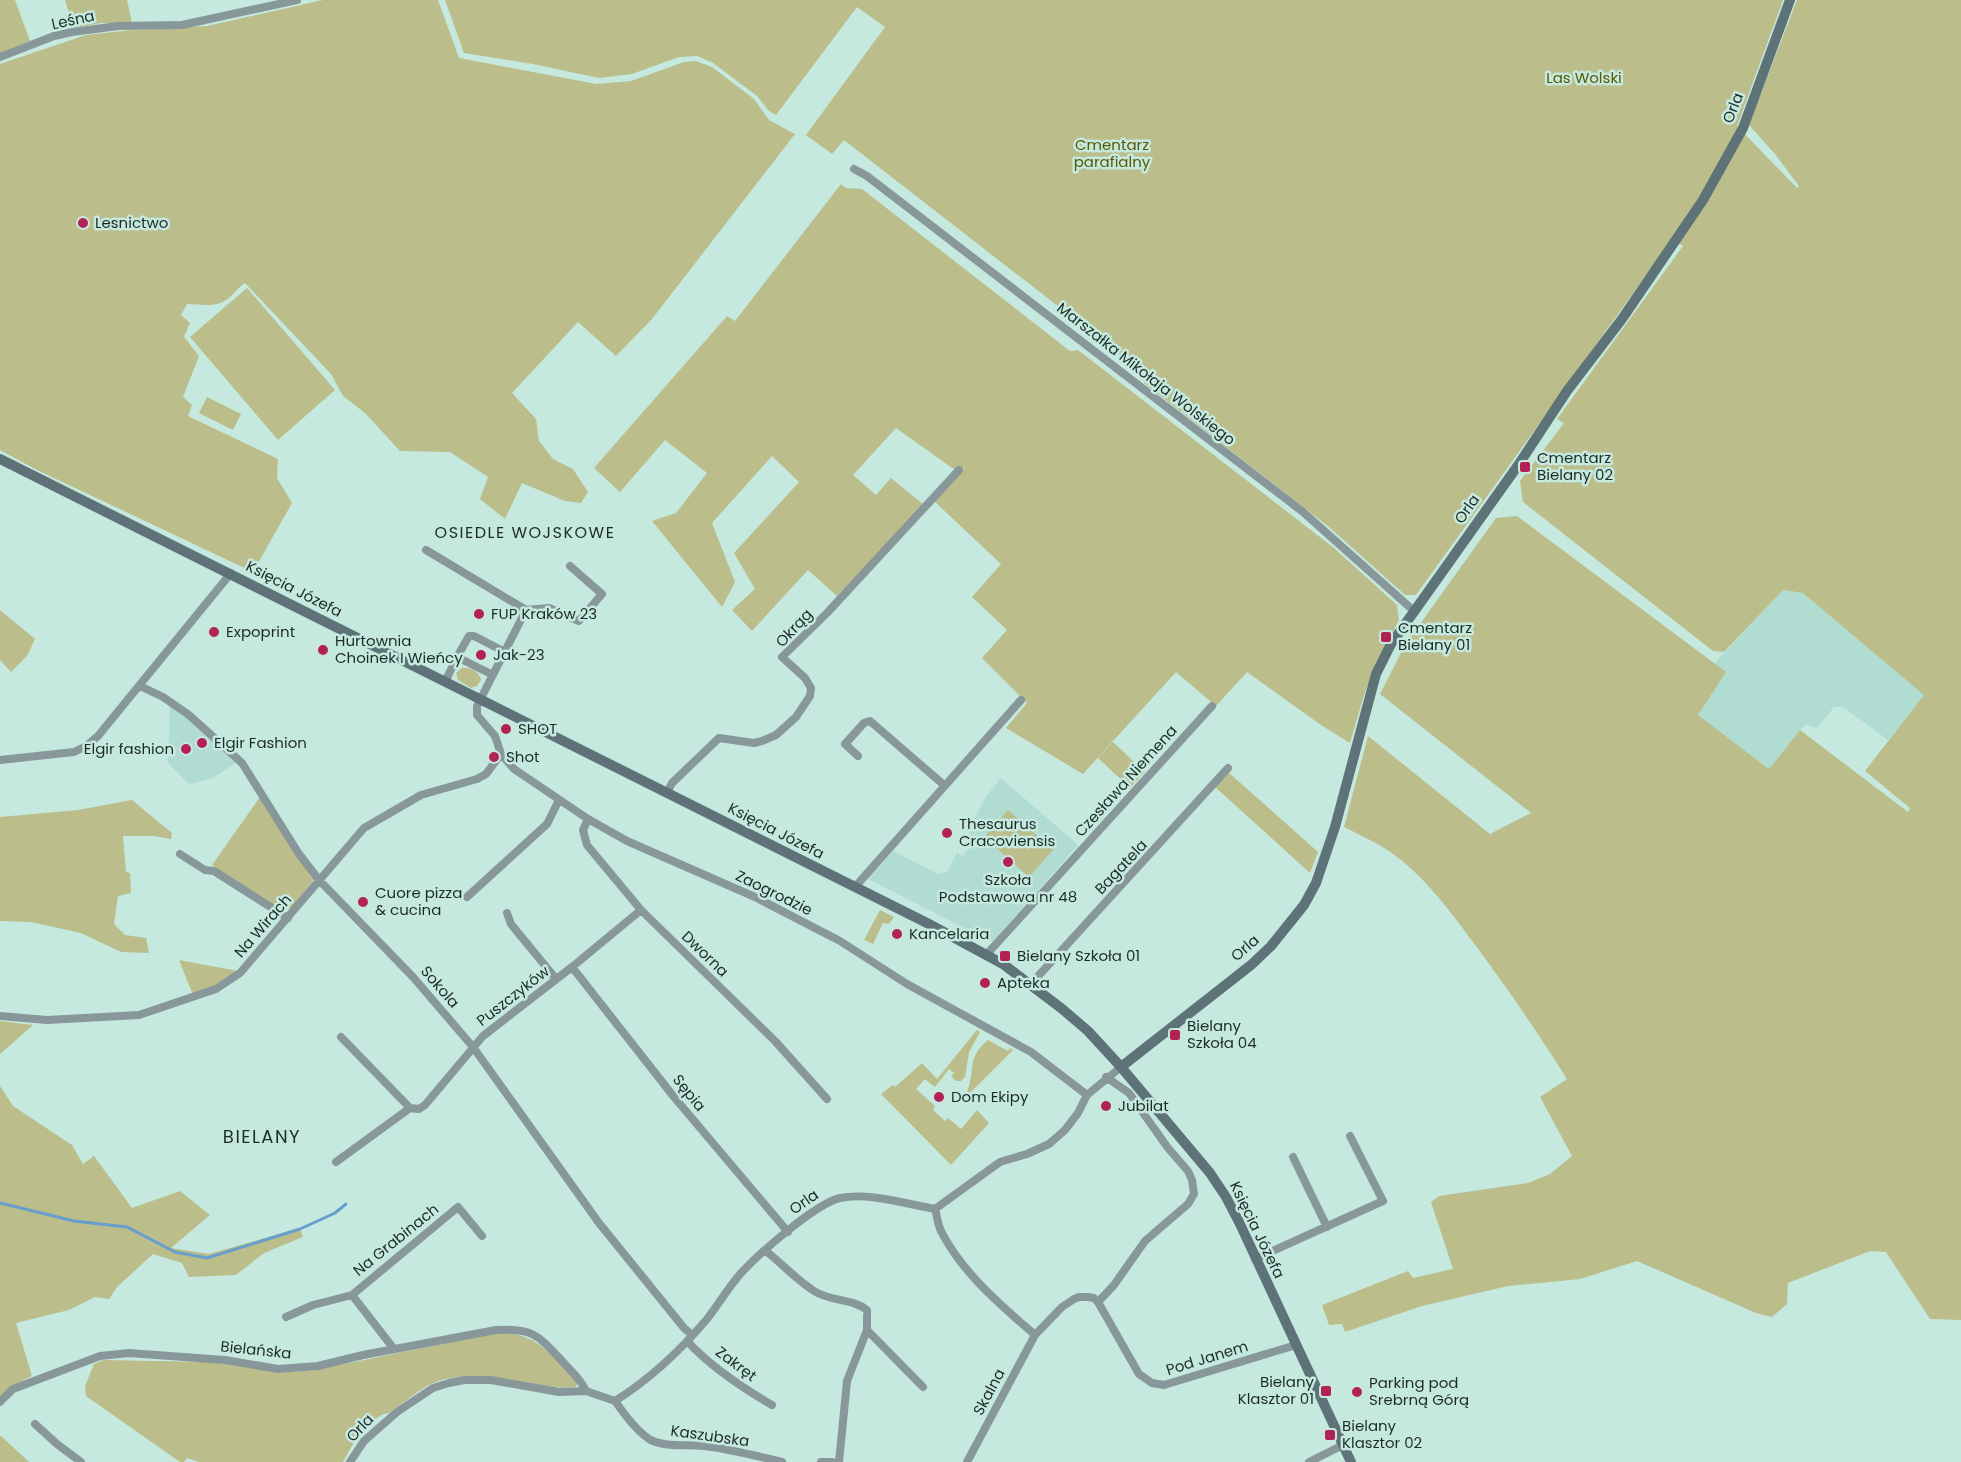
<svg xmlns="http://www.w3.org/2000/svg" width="1961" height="1462" font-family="Poppins,sans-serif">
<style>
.built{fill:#b0dcd2}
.green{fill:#bbbd8a}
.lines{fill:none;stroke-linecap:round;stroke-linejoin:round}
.stream{stroke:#679ece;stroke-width:3}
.street{stroke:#88979a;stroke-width:8}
.secondary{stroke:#5d7378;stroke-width:10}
.poi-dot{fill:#b22255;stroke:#c5e9df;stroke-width:2}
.labels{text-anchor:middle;stroke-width:5;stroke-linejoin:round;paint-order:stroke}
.street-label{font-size:15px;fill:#1e2c28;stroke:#c5e9df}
.park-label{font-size:15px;fill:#5a5900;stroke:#c5e9df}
.poi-label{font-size:15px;fill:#1e2c28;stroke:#c5e9df;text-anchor:start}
.neighbourhood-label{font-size:16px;letter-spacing:1.5px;fill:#1e2c28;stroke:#c5e9df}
.quarter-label{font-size:18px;letter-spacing:1.5px;fill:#1e2c28;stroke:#c5e9df}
</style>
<rect width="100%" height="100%" fill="#c5e9df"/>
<!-- built -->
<path class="built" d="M1783 590 1803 593 1925 695 1888 740 1843 707H1834L1817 728 1812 727 1807 724 1800 730 1769 769 1698 715 1725 673 1714 664Z
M170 702 228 753 236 763 211 779 189 784 168 763Z
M1001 778 1078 845 992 942 868 879 893 851 938 874 948 871 957 852 962 856 977 841 968 832 985 798Z"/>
<!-- green -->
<path class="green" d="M0 0H15L30 41 0 53Z
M65 0H127L132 23H101L74 28Z
M323 0H438L459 58 596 84 631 81 684 62 696 61 712 67 754 99 769 120 795 134 652 319 616 356 578 322 512 393 536 419 539 441 553 459 573 469 588 492 581 503 565 501 522 483 505 519 480 499 488 477 450 452 400 451 365 413 343 396 331 374 245 283C237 288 234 295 226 300 215 308 199 304 187 304L181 315 190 323 184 337 199 356 183 397 192 405 188 416 278 459 277 478 292 503 253 572 37 470 0 450V64L86 35 132 30 207 26Z
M445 0H1783L1737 126 1797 188 1799 186 1775 154 1749 125 1797 0H1961V1320L1930 1319 1886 1252 1870 1251 1788 1283 1787 1304 1772 1317 1756 1313 1637 1261 1580 1279 1508 1286 1422 1306 1345 1332 1342 1324 1329 1325 1322 1305 1408 1271 1413 1278 1453 1269 1431 1202 1439 1196 1528 1183 1550 1174 1572 1156 1540 1097 1567 1079C1538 1033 1508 989 1476 946 1449 910 1420 869 1381 846 1369 839 1356 833 1344 827L1368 736 1490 834 1531 813 1380 694 1405 645 1496 518 1517 516 1726 672 1698 715 1769 769 1800 730 1908 812 1910 808 1865 771 1924 695 1803 593 1783 590 1724 652 1713 651 1523 502 1520 481 1564 423 1557 419 1683 246 1672 239 1416 595H1405L1329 527 1144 383V373L844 140 832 154 806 135 885 27 857 7 776 115 768 110 757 96 713 63 697 56 679 57 632 74 599 78 533 64 464 53Z
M841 184 846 188 862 189 1070 351 1078 350 1334 548 1397 605 1399 620 1377 661 1364 695 1350 743 1321 725 1247 672 1216 706 1176 672 1083 774 1006 728 1027 703 982 658 1007 630 972 597 1001 564 934 501 965 467 955 470 896 428 853 475 876 495 891 478 924 505 837 596 808 570 752 631 732 610 755 589 734 553 799 482 772 456 712 523 735 582 722 607 652 521 676 513 707 473 665 440 620 492 594 468 727 316 735 321Z
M247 288 335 390 278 440 190 337Z
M207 397 241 414 233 430 199 413Z
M0 610 35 639 27 656 11 672 0 660Z
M462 668C470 667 480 672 481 680L477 686 471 688 458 680 456 673Z
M1113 742 1145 772 1130 788 1098 758Z
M1228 772 1318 852 1310 873 1215 787Z
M260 797 314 880 291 908 281 910 212 865Z
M132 800 172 833 171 839 154 836H123L126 872 130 873 131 893 118 896 114 924 125 935 146 938 149 953 121 952 81 933 31 922 0 921V817L78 810Z
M1008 810 1053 850 1029 877 984 837Z
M880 910 894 917 889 924 883 923 873 944 864 940Z
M179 960 238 971 216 985 193 995Z
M0 1021 33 1025 0 1054Z
M977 1030 980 1032 969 1052 965 1077 961 1081H956L951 1076 954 1073 949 1069 935 1087 925 1079 916 1089 935 1106 933 1110 945 1121 948 1118 961 1129 977 1110 989 1123 951 1165 881 1094 893 1085 895 1087 922 1063 937 1079Z
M988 1040 1008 1051 1010 1048 1013 1050 968 1095 967 1092C976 1069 966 1058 988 1040Z
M0 1086 13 1106 72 1145 83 1164 94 1156 132 1208 180 1191 210 1215 171 1248 209 1254 300 1228 303 1237 264 1253 236 1275 189 1277 182 1263 153 1254 117 1287 109 1299 95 1297 69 1310 16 1323 32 1376 12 1386 0 1397Z
M496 1333C527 1333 537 1341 559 1362 565 1369 574 1376 578 1384L575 1387C557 1390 537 1384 519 1381 490 1376 455 1371 427 1386 414 1394 401 1404 389 1413 368 1416 352 1445 343 1462H199L187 1458 184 1462H180L86 1396 85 1386 94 1364 103 1360 208 1362 251 1367 278 1373 315 1370Z
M0 1436H1L29 1462H0Z"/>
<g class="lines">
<!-- stream -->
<path class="stream" d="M0 1203 74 1221 127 1227 175 1252 207 1258 300 1229 335 1213 346 1204"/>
<!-- street -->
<path class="street" d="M0 57 54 36 72 32 118 26 182 25 297 0
M854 169 867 176 1303 512 1414 611
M426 550 526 610
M570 566 602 594 579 621 549 608 526 610 477 706V715L495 736 501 754 514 769 588 819 627 841 755 897 840 941 907 984 1031 1052 1087 1095
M457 657 469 636H474L505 652
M445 682 457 657 493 675
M140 686 163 697 189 715 242 763 299 854 320 881 413 977 473 1047 599 1223 684 1328 692 1335
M858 756 845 744 864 723 870 721 944 785
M0 760 74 752 86 746 98 736 231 573
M667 793 672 783 719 738 754 743 762 741 776 735 796 717 810 696 811 688 805 678 782 657 827 613 959 470
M588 819 583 830 587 845 641 910 775 1041 827 1099
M180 854 205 870 214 871 288 918
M855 887 1021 700
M467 897 547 824 559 800
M507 913 511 924 556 979
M987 954 1212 706
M572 967 674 1097 788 1232
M1031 984 1228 768
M0 1016 47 1020 139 1015 216 989 240 973 364 828 421 795 477 779 486 774 501 754
M341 1037 410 1108
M410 1108 419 1109 425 1105 483 1036 572 967 641 910
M1293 1157 1327 1227
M336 1162 410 1108
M935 1209C937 1216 938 1225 941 1231 962 1273 1001 1305 1035 1335
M766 1251C782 1264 797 1280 814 1291 831 1302 852 1298 867 1310V1330L847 1381 839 1462
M1255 1259 1383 1201 1350 1136
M352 1295 394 1349
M1098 1302 1114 1285 1145 1241 1188 1204 1194 1194 1192 1180 1188 1171 1168 1148 1129 1093 1106 1077
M286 1317 313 1305 352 1295 458 1207 482 1236
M867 1330 923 1387
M687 1341C711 1367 741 1387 772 1405
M615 1401C650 1379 680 1351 707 1319 719 1304 729 1286 742 1272 761 1252 815 1204 840 1198 868 1192 907 1204 935 1209L1000 1162 1027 1154 1049 1144 1065 1130 1078 1113 1087 1095 1121 1067
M615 1401C625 1415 635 1429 649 1439 664 1448 688 1444 704 1446 731 1449 756 1456 782 1462
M0 1402 13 1389 100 1356 129 1353 225 1360 278 1369 318 1366 363 1355 496 1330C533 1328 538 1335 562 1361 571 1371 581 1379 586 1391
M35 1424 57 1444 81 1462
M350 1462 364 1441 397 1412 433 1388 449 1383 464 1380H491L559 1392 586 1391 615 1401
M821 1462H832
M967 1462 1035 1335 1062 1307 1074 1299 1079 1297H1088L1094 1298 1098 1302 1139 1374 1152 1383 1164 1385 1296 1345
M1309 1462 1343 1445"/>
<!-- secondary -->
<path class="secondary" d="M0 459 927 923 1003 964 1061 1008 1088 1031 1121 1067 1210 1173 1226 1197 1240 1224 1351 1462
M1121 1067 1251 965 1271 946 1304 905 1316 883 1335 827 1376 674 1391 644 1519 464 1567 391 1622 319 1703 200 1743 128 1790 0"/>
</g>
<!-- markers -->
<g class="poi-dot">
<circle cx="83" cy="223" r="6"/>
<rect x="1519" y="461" width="12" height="12" rx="3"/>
<circle cx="479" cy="614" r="6"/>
<circle cx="214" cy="632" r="6"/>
<rect x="1380" y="631" width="12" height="12" rx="3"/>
<circle cx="323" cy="650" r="6"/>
<circle cx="481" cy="655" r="6"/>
<circle cx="506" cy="729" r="6"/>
<circle cx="202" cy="743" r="6"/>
<circle cx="186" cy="749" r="6"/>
<circle cx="494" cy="757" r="6"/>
<circle cx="947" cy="833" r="6"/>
<circle cx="1008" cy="862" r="6"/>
<circle cx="363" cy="902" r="6"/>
<circle cx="897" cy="934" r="6"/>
<rect x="999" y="950" width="12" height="12" rx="3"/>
<circle cx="985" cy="983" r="6"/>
<rect x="1169" y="1029" width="12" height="12" rx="3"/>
<circle cx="939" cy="1097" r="6"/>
<circle cx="1106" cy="1106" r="6"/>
<rect x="1320" y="1385" width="12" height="12" rx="3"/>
<circle cx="1357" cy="1392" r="6"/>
<rect x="1324" y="1429" width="12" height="12" rx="3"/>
</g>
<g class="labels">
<!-- street labels -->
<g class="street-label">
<text transform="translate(73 20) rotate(-12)" y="5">Leśna</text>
<text transform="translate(1733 108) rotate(-69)" y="5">Orla</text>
<text transform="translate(1146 374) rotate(38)" y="5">Marszałka Mikołaja Wolskiego</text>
<text transform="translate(1467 509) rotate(-55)" y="5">Orla</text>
<text transform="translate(294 589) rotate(27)" y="5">Księcia Józefa</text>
<text transform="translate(794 628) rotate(-47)" y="5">Okrąg</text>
<text transform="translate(1126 781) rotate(-48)" y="5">Czesława Niemena</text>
<text transform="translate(776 831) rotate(27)" y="5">Księcia Józefa</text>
<text transform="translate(1121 867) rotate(-47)" y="5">Bagatela</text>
<text transform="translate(774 893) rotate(26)" y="5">Zaogrodzie</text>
<text transform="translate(263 926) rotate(-49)" y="5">Na Wirach</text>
<text transform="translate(1245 948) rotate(-41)" y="5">Orla</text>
<text transform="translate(705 954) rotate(44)" y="5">Dworna</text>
<text transform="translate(440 987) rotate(49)" y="5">Sokola</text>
<text transform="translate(513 996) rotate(-38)" y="5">Puszczyków</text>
<text transform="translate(689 1093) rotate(51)" y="5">Sępia</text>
<text transform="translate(804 1202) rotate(-35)" y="5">Orla</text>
<text transform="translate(1257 1230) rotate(64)" y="5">Księcia Józefa</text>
<text transform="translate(396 1240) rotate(-39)" y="5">Na Grabinach</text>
<text transform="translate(256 1350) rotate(6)" y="5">Bielańska</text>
<text transform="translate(1207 1358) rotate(-17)" y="5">Pod Janem</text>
<text transform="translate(736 1364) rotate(37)" y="5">Zakręt</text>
<text transform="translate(989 1392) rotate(-62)" y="5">Skalna</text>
<text transform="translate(360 1428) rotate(-47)" y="5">Orla</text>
<text transform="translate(710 1436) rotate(8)" y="5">Kaszubska</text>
</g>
<!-- park labels -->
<g class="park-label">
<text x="1584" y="83">Las Wolski</text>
<text x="1112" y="150">Cmentarz<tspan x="1112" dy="17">parafialny</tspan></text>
</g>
<!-- poi labels -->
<g class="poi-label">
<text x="95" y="228">Lesnictwo</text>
<text x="1537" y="463">Cmentarz<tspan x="1537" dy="17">Bielany 02</tspan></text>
<text x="491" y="619">FUP Kraków 23</text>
<text x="1398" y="633">Cmentarz<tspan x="1398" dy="17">Bielany 01</tspan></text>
<text x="226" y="637">Expoprint</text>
<text x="335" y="646">Hurtownia<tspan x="335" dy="17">Choinek I Wieńcy</tspan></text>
<text x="493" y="660">Jak-23</text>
<text x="518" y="734">SHOT</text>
<text x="214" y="748">Elgir Fashion</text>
<text x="174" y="754" text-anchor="end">Elgir fashion</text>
<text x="506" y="762">Shot</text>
<text x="959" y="829">Thesaurus<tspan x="959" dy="17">Cracoviensis</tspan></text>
<text x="1008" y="885" text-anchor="middle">Szkoła<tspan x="1008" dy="17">Podstawowa nr 48</tspan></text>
<text x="375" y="898">Cuore pizza<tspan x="375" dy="17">&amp; cucina</tspan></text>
<text x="909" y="939">Kancelaria</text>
<text x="1017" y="961">Bielany Szkoła 01</text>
<text x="997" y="988">Apteka</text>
<text x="1187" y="1031">Bielany<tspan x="1187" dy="17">Szkoła 04</tspan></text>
<text x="951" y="1102">Dom Ekipy</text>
<text x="1118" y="1111">Jubilat</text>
<text x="1314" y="1387" text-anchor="end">Bielany<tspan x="1314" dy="17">Klasztor 01</tspan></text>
<text x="1369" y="1388">Parking pod<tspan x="1369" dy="17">Srebrną Górą</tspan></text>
<text x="1342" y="1431">Bielany<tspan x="1342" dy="17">Klasztor 02</tspan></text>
</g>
<!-- neighbourhood labels -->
<g class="neighbourhood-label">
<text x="525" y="538">OSIEDLE WOJSKOWE</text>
</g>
<!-- quarter labels -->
<g class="quarter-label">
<text x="262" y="1143">BIELANY</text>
</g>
</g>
</svg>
